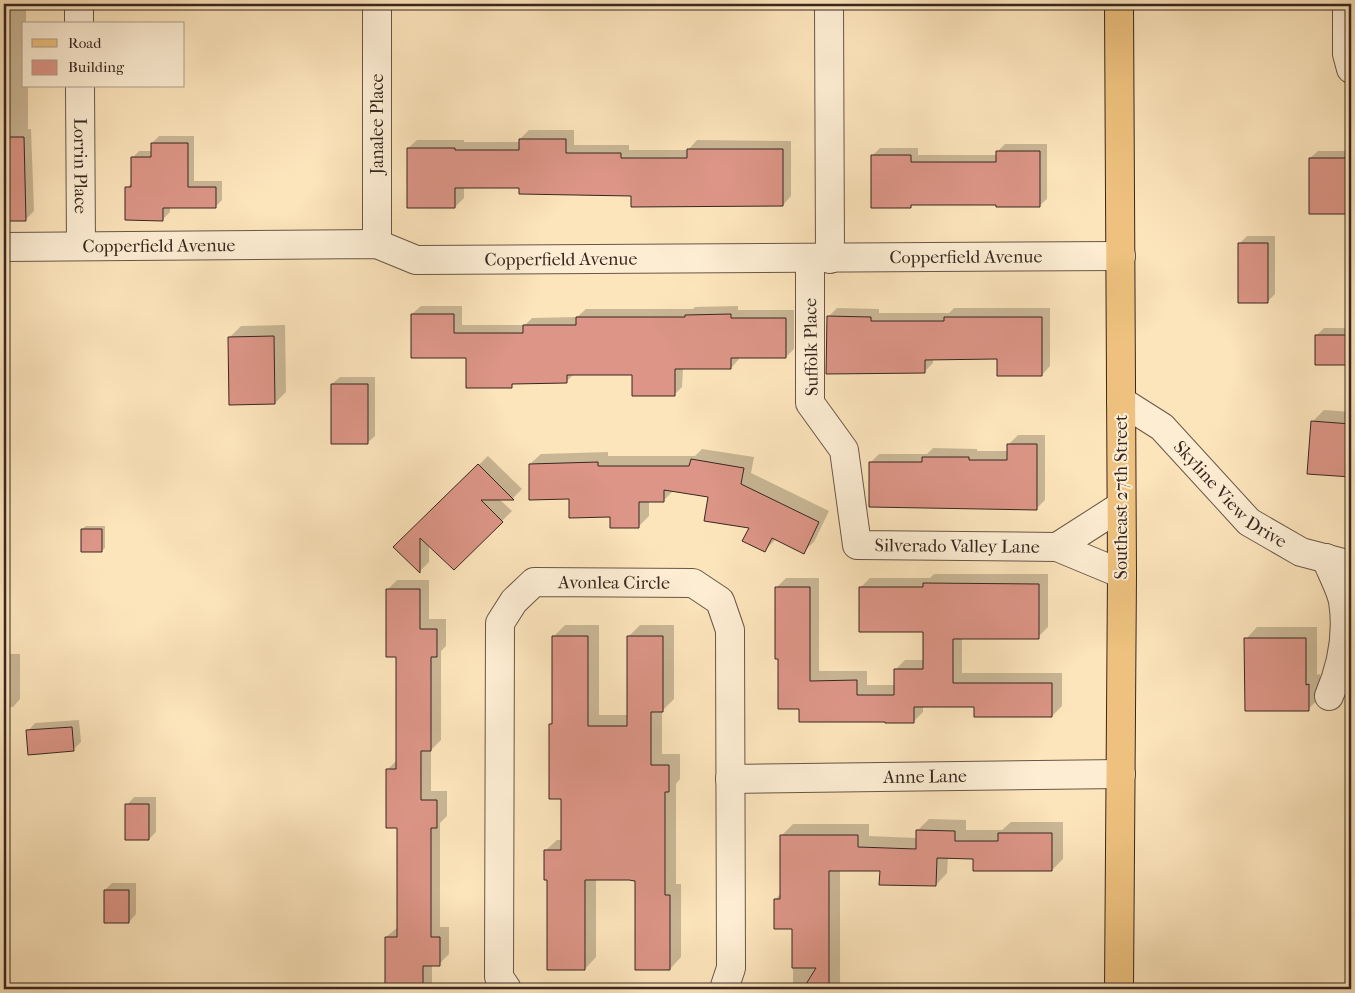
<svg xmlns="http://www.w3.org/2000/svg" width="1355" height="993" font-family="'IM FELL French Canon',serif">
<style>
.shadow{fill:#0003}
.building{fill:#dc9586;stroke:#382720}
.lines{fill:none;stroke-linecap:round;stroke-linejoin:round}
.minor-casing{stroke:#695647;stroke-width:30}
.major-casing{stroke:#382720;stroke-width:30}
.minor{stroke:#fdedd3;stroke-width:28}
.major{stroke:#eec27e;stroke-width:28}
.labels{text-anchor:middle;stroke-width:4;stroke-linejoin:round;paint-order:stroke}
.street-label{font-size:18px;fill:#382720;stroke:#fdedd3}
</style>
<rect width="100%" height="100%" fill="#fce4bb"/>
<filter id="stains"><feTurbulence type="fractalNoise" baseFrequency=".004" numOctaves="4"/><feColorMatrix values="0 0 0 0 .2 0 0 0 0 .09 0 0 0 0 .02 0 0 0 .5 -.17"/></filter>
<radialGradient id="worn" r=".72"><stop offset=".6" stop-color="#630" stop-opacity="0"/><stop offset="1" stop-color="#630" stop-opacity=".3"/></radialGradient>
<!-- shadow -->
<path class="shadow" d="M4 4H26V24H24V86H28V129H31L34 211 25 220H4Z
M529 130H574V145H629V150H688L697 140 791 141V196L783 205 520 187H464V198L455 207 408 148 417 140H464V142H520V139Z
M159 136H194V181H222V200L215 207H170V212L163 219 127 188 132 182V158L139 151H152V143Z
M1005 144H1047V199L1039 206 997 204H913L910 207 872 156 880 148H918V155H997V152Z
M1318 151H1351V207L1345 213 1310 158Z
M1247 236H1275V294L1267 302 1240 243Z
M421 306H462V325H525L532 318 577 317 586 309H693L695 307 738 306V310H794V349L786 357H739V359L731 368H683L682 387 674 395 633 374H574L566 382H515L511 386 468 356 412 314Z
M837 308 879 309V313H949L954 308H1050V366L1042 375 998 358 933 359V363L924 372 828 317Z
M285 325 286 392 275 403 229 338 241 326Z
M1324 328H1351V364H1316V336Z
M340 377H375V436L367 443 332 384Z
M1324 410 1351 412V476L1308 472 1313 421Z
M1018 435H1045V500L1036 509 870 463 879 454H927L933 448 977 449V451H1009V444Z
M702 449 754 457 751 473 829 511 814 542 803 552 776 539 765 550 751 527 710 496 674 490 664 500H649V516L638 527 570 498 530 464 541 454 608 452V456H695Z
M488 456 522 489 513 498 499 499 512 511 454 569 429 545V562L420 571 395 547Z
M86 526H105V548L101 551 82 529Z
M934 574H1048V627L1038 637H962V673H1062V706L1052 716 975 706H923V712L913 722 800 707 779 657 776 588 786 578H819V671H867V685H895V670L905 660H924V631L860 588 870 578H930Z
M397 580H429V619H446V646L441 651V740L431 750V791H447V816L440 823V927H449V954L439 964H432V989H386V937L398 927V826L388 769 397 760V656L387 590Z
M565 625H599V715H628V637L640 625H674V699L662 711V754H680V779L676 784V884H681V957L670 969 636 880 596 879V957L585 969 549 879 545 851 557 840H563L562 798 550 725 553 722V637Z
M1257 627H1317V675L1320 674V698L1308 709 1246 639Z
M4 654H20V699L13 707H4Z
M79 720 81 742 73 750 28 731 35 723Z
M134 797H156V832L149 839 127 805Z
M929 819 966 820V830H1002L1011 822H1063V859L1052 870 974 858 948 857 947 873 936 885 881 870H840V982L848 987 847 989H793V928L775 900 781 893V836L793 824H869V836L917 838V831Z
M112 883H136V914L129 922 105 890Z"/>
<!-- building -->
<path class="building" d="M4 137H24L26 221H4Z
M519 139H566V153H621V158H687V149H783V206L631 207V196L519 194V188H455V208H407V148H455V150H519Z
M151 143H188V187H216V208H163V221L125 220V187H131V157H151Z
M996 151H1040V207H996V205H911V208H871V155H911V162H996Z
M1309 158H1346V214H1309Z
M1238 243H1268V303H1238Z
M411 314H454V333H523V325H576V317H685V315L731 314V318H786V358H731V369H675V396H632V375H567V383L512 384V388H466V358H411Z
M827 316 871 317V321H944V317H1042V376H997V359L925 360V373L826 374Z
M1315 335H1351V365H1315Z
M274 336 275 404 229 405 228 337Z
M331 384H368V444H331Z
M1311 421 1351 424V477L1307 474Z
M1007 444H1037V510L869 507V462H922V457H969V460H1007Z
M691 459 744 468 741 484 819 522 804 554 772 538 765 552 742 541 749 528 704 521 708 497 664 490V502H639V528H610V517L569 518V499L529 500V464L598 462V466H689Z
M478 464 514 500H481L503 522 454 570 420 538V573L393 547Z
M81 529H102V552H81Z
M923 583 1039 584V639H953V683H1052V717H974V707H914V723H885V722H799V709H778V659H775V587H810V681L857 680V695H894V669H923V632H859V587H923Z
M386 589H420V629H437V657H431V751H421V800H437V828H431V937H440V966H423V989H385V937H397V828H386V769H396V657H386Z
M552 636H588V726H627V636H663V712H651V765H669V792H665V895H670V970H635V881L629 880H585V970H547V880H544V850H561V799H549V724H552Z
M1244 638H1306V685L1309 684V711H1245Z
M72 727 74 751 28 755 26 730Z
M125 804H149V840H125Z
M916 830 955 831V841H998V833H1052V871H973V859L937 858 936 886 879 885 880 871H829V989H803L816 968H792V929H774V899H780V835H858V847L916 849Z
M104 890H129V923H104Z"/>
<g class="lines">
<defs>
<g id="minor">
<path d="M79 4V24"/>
<path d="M829 4 830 259"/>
<path d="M1347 4V54L1351 69"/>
<path id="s1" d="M80 86 81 246"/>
<path d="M377 244V4"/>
<path id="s2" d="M4 247 377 244 416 260 1121 256"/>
<path id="s3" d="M810 258V403L844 450 857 545 1057 547 1122 574"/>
<path id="s4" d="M1121 401 1162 427 1249 522 1301 552 1351 565"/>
<path d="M1057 547 1121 506"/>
<path d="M1326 558C1331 572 1340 587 1343 601 1348 634 1342 666 1329 696"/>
<path id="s5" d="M730 779 1121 774"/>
<path id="s6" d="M507 989 499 977 500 623 514 601 534 582 693 583 720 601 730 630 731 968 724 989"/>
</g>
<path id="major" d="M1119 989 1122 574 1119 4"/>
</defs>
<!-- minor casing -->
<use href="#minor" class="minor-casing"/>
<!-- major casing -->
<use href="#major" class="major-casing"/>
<!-- minor -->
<use href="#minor" class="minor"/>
<!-- major -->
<use href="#major" class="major"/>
</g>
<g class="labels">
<!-- street labels -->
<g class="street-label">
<text transform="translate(377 124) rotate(-90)" y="6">Janalee Place</text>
<text dy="6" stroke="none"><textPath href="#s1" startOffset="80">Lorrin Place</textPath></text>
<text dy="6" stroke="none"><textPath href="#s2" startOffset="155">Copperfield Avenue</textPath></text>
<text dy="6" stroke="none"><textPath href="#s2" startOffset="965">Copperfield Avenue</textPath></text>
<text dy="6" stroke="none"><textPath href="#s2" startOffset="560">Copperfield Avenue</textPath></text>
<text transform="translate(811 347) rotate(-91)" y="6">Suffolk Place</text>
<text dy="6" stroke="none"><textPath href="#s4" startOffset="145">Skyline View Drive</textPath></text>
<text transform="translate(1121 497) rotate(-90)" y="6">Southeast 27th Street</text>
<text dy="6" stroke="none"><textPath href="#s3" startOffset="399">Silverado Valley Lane</textPath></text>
<text dy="6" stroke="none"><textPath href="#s6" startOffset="502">Avonlea Circle</textPath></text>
<text dy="6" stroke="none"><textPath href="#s5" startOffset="195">Anne Lane</textPath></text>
</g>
</g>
<!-- margin -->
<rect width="1355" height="993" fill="none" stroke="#fce4bb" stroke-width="20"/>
<rect x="5" y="5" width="1345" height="983" fill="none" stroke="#382720" stroke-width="2.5"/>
<rect x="10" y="10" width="1335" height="973" fill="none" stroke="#382720"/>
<!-- legend -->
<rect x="22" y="22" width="162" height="65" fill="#fdedd3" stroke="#ae9e8b"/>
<rect x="32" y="39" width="25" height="8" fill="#eec27e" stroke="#ae9e8b"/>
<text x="68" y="48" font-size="15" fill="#382720">Road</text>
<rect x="32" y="60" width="25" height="15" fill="#dc9586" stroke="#ae9e8b"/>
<text x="68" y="72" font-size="15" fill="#382720">Building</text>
<rect width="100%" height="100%" filter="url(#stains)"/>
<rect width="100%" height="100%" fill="url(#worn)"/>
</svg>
